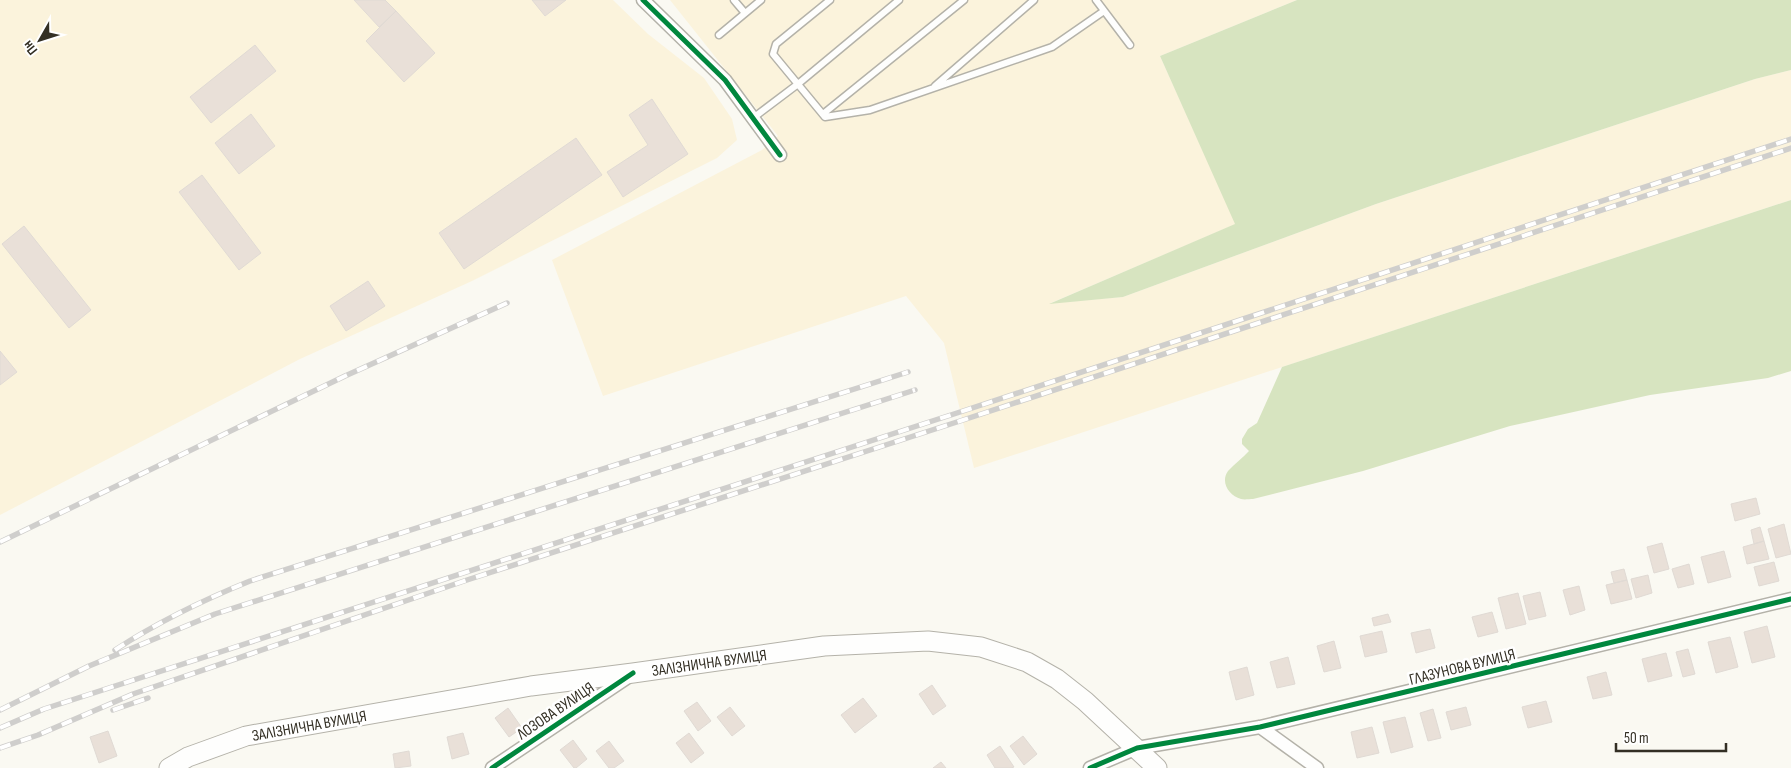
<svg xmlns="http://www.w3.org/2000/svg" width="1791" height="768" font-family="'Sofia Sans Condensed',sans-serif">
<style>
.built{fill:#fbf3dc}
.green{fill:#d7e4c0}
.building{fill:#e9e0d8;stroke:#e0dad4}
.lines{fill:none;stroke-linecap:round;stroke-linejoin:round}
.lane-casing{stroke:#b4b2a9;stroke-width:9}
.street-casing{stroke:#b4b2a9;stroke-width:15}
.secondary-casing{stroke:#b4b2a9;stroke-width:21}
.lane{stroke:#fefefd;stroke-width:6}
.street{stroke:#fefefd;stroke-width:12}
.secondary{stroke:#fefefd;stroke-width:19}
.rail-casing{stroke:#cfcecc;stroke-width:5.5}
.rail{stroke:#fff;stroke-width:4;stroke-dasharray:11;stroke-linecap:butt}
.cycleway-casing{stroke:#fff;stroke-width:8}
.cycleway{stroke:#00873e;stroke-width:5}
.labels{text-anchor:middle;stroke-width:5;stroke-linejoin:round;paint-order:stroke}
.street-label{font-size:16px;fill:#332f24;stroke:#fff}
</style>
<rect width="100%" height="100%" fill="#faf9f2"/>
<!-- built -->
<path class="built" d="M0 0H613L648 34 704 78 732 119 737 140 717 158 472 281 300 359 0 515Z
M670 0H1297L1160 56 1236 224 1051 303 1123 297 1376 204 1755 79 1791 70V200L974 468 944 343 906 296 603 396 552 260 762 150 778 136Z"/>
<!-- green -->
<path class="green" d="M1297 0H1791V70L1755 79 1376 204 1123 297 1049 304 1235 224 1160 56Z
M1791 200V371L1768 378 1650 395 1510 426 1363 471 1253 499C1250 499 1244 500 1241 499 1229 496 1220 482 1228 471 1234 464 1243 458 1249 451L1242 444V439L1248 429 1257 423 1282 367Z"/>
<!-- building -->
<path class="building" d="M354 0H385L396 11 379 27Z
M532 0H566L545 16Z
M396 11 435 53 404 82 366 41Z
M255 45 276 71 211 123 190 97Z
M652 99 688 154 623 197 607 172 648 145 629 115Z
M251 114 275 146 239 174 215 143Z
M576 138 602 175 464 269 439 233Z
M202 175 261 253 239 270 179 192Z
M24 226 91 310 69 328 2 244Z
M368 281 385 306 346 331 330 306Z
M0 351 17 372 0 385Z
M1756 498 1760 514 1735 521 1731 504Z
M1784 524 1791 554 1776 558 1768 529Z
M1760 527 1764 541 1754 544 1751 530Z
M1764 541 1769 559 1747 564 1743 547Z
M1662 543 1669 569 1654 573 1647 547Z
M1724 551 1731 577 1708 583 1701 557Z
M1774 562 1779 581 1759 586 1754 567Z
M1689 564 1694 584 1678 588 1672 569Z
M1624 569 1627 580 1614 583 1611 572Z
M1648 575 1652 593 1636 598 1631 579Z
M1627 580 1632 599 1611 604 1606 585Z
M1579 586 1585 610 1570 615 1563 590Z
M1540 592 1546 616 1529 620 1523 596Z
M1518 593 1526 624 1506 629 1498 598Z
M1492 612 1498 632 1478 637 1472 617Z
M1388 614 1391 622 1374 626 1372 618Z
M1767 626 1775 657 1752 663 1744 632Z
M1430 629 1435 648 1416 653 1411 633Z
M1382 631 1387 652 1365 657 1360 636Z
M1730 637 1738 667 1716 673 1708 642Z
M1334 641 1341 668 1324 672 1317 646Z
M1688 649 1695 674 1683 677 1676 652Z
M1666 653 1672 676 1648 682 1642 659Z
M1288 657 1295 684 1277 688 1270 662Z
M1247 667 1254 695 1236 700 1229 672Z
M1606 672 1612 695 1593 699 1587 677Z
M932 685 946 706 933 715 919 694Z
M863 698 877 716 855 733 841 715Z
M1546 701 1552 722 1528 728 1522 707Z
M697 702 711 721 698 731 684 711Z
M730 707 745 726 732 736 717 717Z
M1466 707 1471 725 1451 730 1446 712Z
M508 708 522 728 509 737 495 718Z
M1433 709 1441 738 1428 741 1420 713Z
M1405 717 1413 747 1391 753 1383 722Z
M1372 727 1379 753 1357 758 1351 732Z
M108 731 117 756 99 763 90 737Z
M463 733 469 754 452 759 447 737Z
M689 733 704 753 691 763 676 743Z
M1023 736 1037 754 1024 765 1010 746Z
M573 740 587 759 576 768H574L560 750Z
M609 741 624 761 614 768H609L596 751Z
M1000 746 1014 767 1011 768H995L987 755Z
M409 751 411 766 395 768 393 754Z
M941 762 946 768H933Z"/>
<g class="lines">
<defs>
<path id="lane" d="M734 0 745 13
M830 0 776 44 773 54 825 117 870 110 1052 47 1104 11
M1096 0 1130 45
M719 35 761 0
M935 86 1034 0
M823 114 964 0
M753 118 798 84 899 0"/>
<path id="street" d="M643 0 725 80 780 155
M1260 727 1317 768
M492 768 631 675
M1090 768 1137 748 1260 727 1791 599"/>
<path id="secondary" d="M169 768 188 757 246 736 531 686 633 673 824 646 928 641 981 647 1027 662 1057 679 1085 701 1157 768"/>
</defs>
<!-- lane casing -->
<use href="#lane" class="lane-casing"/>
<!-- street casing -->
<use href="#street" class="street-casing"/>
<!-- secondary casing -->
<use href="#secondary" class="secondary-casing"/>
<!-- lane -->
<use href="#lane" class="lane"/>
<!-- street -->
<use href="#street" class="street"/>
<!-- secondary -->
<use href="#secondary" class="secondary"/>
<defs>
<path id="rail" d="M0 542 345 376 507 303
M115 650C158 622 203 600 250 581L908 372
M0 710 89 666 215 614 915 390
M113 710 148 698
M0 728 44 709 957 413 1791 139
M0 748 38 735 133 694 467 580 960 421 1791 148"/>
</defs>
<!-- rail casing -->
<use href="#rail" class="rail-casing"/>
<!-- rail -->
<use href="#rail" class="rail"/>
<defs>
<path id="cycleway" d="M643 0 725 80 780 155
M492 768 633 673
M1090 768 1137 748 1260 727 1791 599"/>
</defs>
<!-- cycleway casing -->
<use href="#cycleway" class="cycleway-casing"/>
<!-- cycleway -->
<use href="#cycleway" class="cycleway"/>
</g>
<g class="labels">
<!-- street labels -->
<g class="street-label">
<text transform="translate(709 662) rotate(-8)" y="6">ЗАЛІЗНИЧНА ВУЛИЦЯ</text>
<text transform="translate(1462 666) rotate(-14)" y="6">ГЛАЗУНОВА ВУЛИЦЯ</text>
<text transform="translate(555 710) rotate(-34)" y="6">ЛОЗОВА ВУЛИЦЯ</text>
<text transform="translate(309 725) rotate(-10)" y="6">ЗАЛІЗНИЧНА ВУЛИЦЯ</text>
</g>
</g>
<!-- north arrow -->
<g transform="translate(40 40) rotate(231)" stroke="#ffffff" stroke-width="4" paint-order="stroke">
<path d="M0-4L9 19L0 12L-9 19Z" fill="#332f24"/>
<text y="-8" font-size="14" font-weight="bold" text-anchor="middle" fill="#332f24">Пн</text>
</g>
<!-- scale -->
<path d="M1616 743v8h110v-8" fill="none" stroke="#332f24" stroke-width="2.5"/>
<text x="1624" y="743" font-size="15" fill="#332f24" stroke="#ffffff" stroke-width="4" paint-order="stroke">50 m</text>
</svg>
